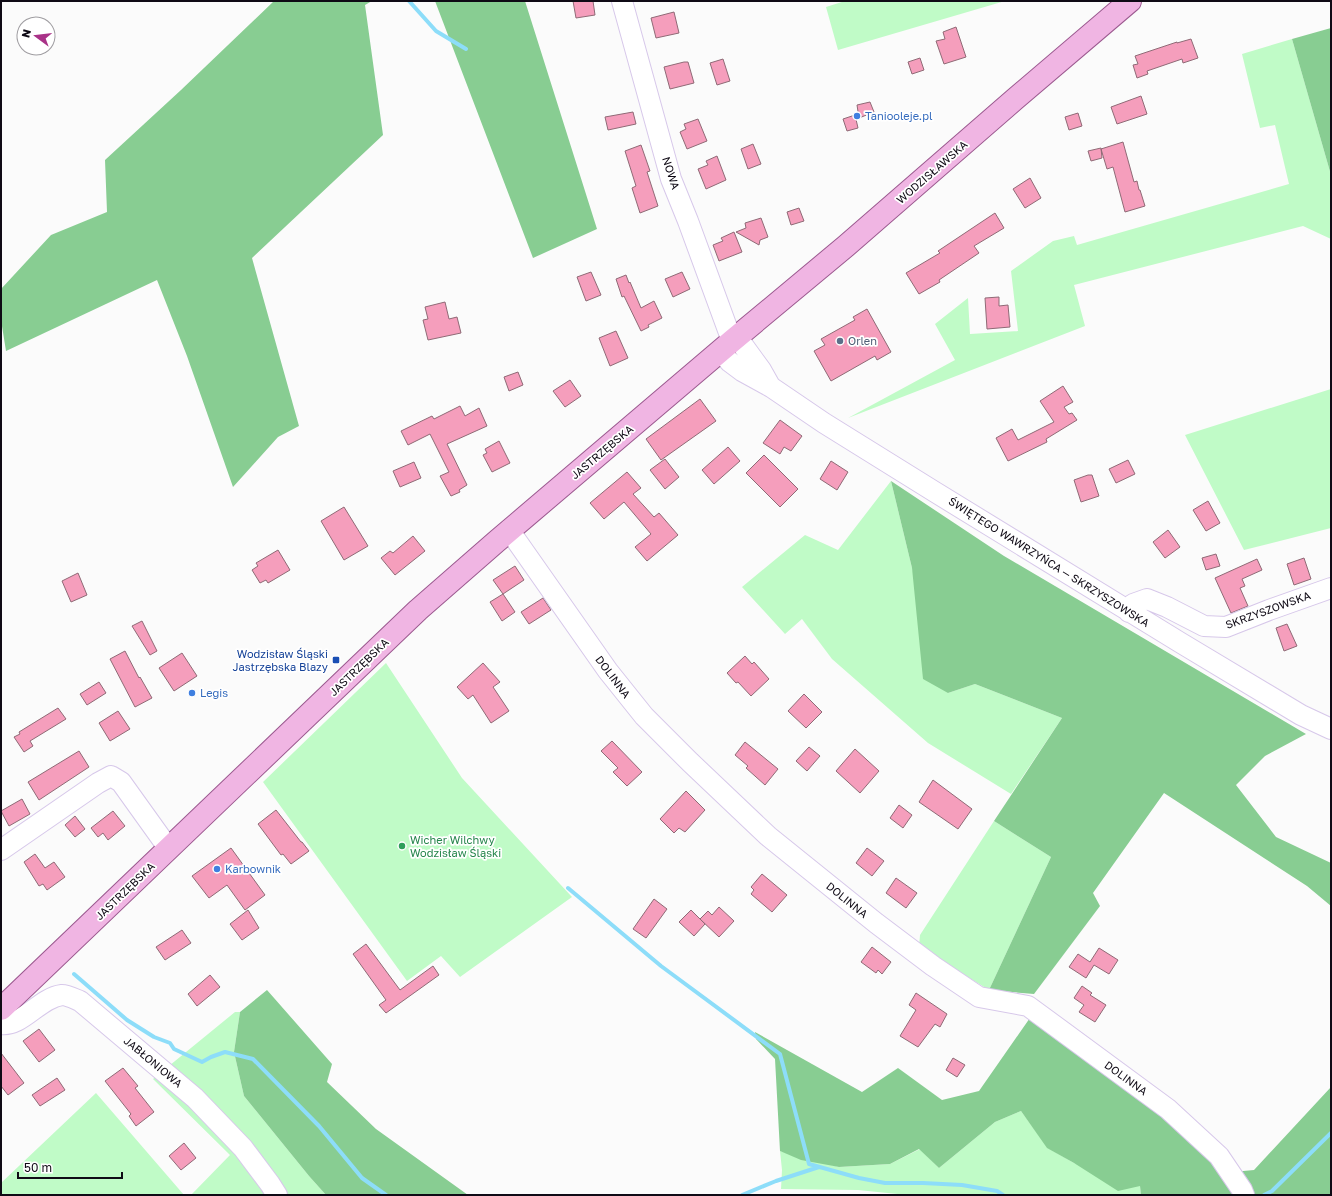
<svg xmlns="http://www.w3.org/2000/svg" width="1332" height="1196" font-family="'Golos Text',sans-serif">
<style>
.green{fill:#c0fbc7}
.forest{fill:#88cd92}
.lines{fill:none;stroke-linecap:round;stroke-linejoin:round}
.stream{stroke:#8dddf9;stroke-width:4}
.building{fill:#f59ebc;stroke:#8f6a76}
.minor-casing{stroke:#d7c8ea;stroke-width:22}
.major-casing{stroke:#9b598f;stroke-width:24}
.minor{stroke:#fff;stroke-width:20}
.major{stroke:#f0b5e3;stroke-width:22}
.shop-dot{fill:#3f7fe0;stroke:#fff;stroke-width:1.5}
.service-dot{fill:#5c6f8a;stroke:#fff;stroke-width:1.5}
.transit-dot{fill:#1a4fb4;stroke:#fff;stroke-width:1.5}
.leisure-dot{fill:#2e9e5b;stroke:#fff;stroke-width:1.5}
.labels{text-anchor:middle;stroke-width:3.5;stroke-linejoin:round;paint-order:stroke}
.shop-label{font-size:11px;fill:#366cbe;stroke:#fff;text-anchor:start}
.street-label{font-size:11px;fill:#0f0a15;stroke:#fff}
.service-label{font-size:11px;fill:#4e5e75;stroke:#fff;text-anchor:start}
.transit-label{font-size:11px;fill:#164399;stroke:#fff;text-anchor:end}
.leisure-label{font-size:11px;fill:#27864d;stroke:#fff;text-anchor:start}
</style>
<rect width="100%" height="100%" fill="#fbfbfb"/>
<!-- green -->
<path class="green" d="M845 1H1005L838 50 826 7Z
M1292 39 1331 175V239L1303 226 1074 285 1085 326 848 418 955 360 935 324 968 298 970 334 1018 331 1011 271 1053 241 1074 236 1077 245 1289 184 1275 125 1260 128 1242 54Z
M1331 389V528L1244 550 1185 435Z
M891 481 912 568 948 693 975 684 1062 718 1011 794 928 743 832 659 802 619 785 634 742 587 805 535 838 550Z
M386 663 462 778 572 897 460 977 441 956 407 981 263 782Z
M994 821 1051 857 989 990 919 947 920 935Z
M235 1012H240L234 1052 244 1096 309 1176 326 1195H191L230 1155 153 1079Z
M96 1093 184 1195H1V1183Z
M1021 1111 1048 1148 1074 1163 1140 1185 1141 1195H907L858 1190 781 1189 782 1170 780 1151 839 1167 890 1164 920 1149 939 1168 995 1122Z"/>
<!-- forest -->
<path class="forest" d="M274 1H372L365 5 383 135 252 258 299 426 278 437 233 487 187 356 157 280 6 351 1 320V289L51 235 107 212 105 160 181 90Z
M435 1H525L597 229 533 258Z
M1331 28V175L1292 39Z
M891 481 1004 556 1306 734 1265 756 1236 785 1276 837 1331 863V906L1307 886 1164 793 1093 893 1100 906 1034 994 989 990 1051 857 994 821 1062 718 975 684 948 693 923 679 912 568Z
M267 990 332 1064 327 1082 376 1129 468 1195H326L309 1176 244 1096 234 1052 240 1012Z
M1032 1015 1149 1100 1222 1173 1254 1170 1331 1087V1195H1141L1140 1186 1118 1191 1074 1163 1047 1148 1021 1111 995 1122 939 1168 919 1149 890 1164 839 1167 801 1160 780 1151 775 1059 756 1039 755 1032 862 1092 898 1068 942 1100 979 1091Z"/>
<g class="lines">
<!-- stream -->
<path class="stream" d="M409 1 436 31 466 49
M568 888 661 966 780 1054 809 1164 859 1178 885 1183H923L962 1185 997 1191 1003 1195
M74 974 127 1020 154 1037 170 1043 174 1049 202 1062 211 1057 225 1052 253 1059 319 1126 362 1178 386 1195
M742 1195 776 1181 819 1167
M1264 1195 1272 1191 1331 1133"/>
</g>
<!-- building -->
<path class="building" d="M573 1H593L595 15 576 18Z
M674 12 679 33 656 38 651 18Z
M956 27 966 57 944 64 936 41 945 39 943 32Z
M1191 39 1198 58 1183 63 1182 59 1147 71 1148 74 1137 78 1133 65 1138 64 1135 56 1177 42V43Z
M920 58 924 70 912 74 908 62Z
M723 59 730 81 717 85 710 63Z
M684 62H688L694 83 670 89 664 67Z
M1141 96 1147 114 1117 124 1111 107Z
M870 102 874 112 859 118 857 105Z
M633 112 636 124 608 130 605 117Z
M1078 113 1082 126 1069 130 1065 117Z
M855 115 858 128 847 131 843 119Z
M698 119 707 141 687 149 680 132 686 129 684 124Z
M1123 142 1134 182 1137 181 1139 190H1140L1145 206 1125 212 1113 167 1107 169 1101 149Z
M753 144 761 164 748 169 741 149Z
M641 145 650 171 647 172 658 206 640 213 632 188 636 186 625 151Z
M1101 148 1102 158 1091 161 1088 151Z
M717 156 726 180 706 189 698 169 708 165 706 161Z
M1030 178 1041 198 1025 208 1013 189Z
M799 208 804 221 791 225 787 212Z
M995 213 1004 228 974 246 979 253 939 280 940 282 919 294 906 273 940 253 938 251Z
M761 218 768 237 760 240 759 245 736 232 746 228 745 223Z
M734 232 742 252 719 261 713 245 723 241 721 238Z
M591 272 601 295 586 301 577 277Z
M682 272 690 289 673 297 665 279Z
M626 275 629 283 630 282 641 308 654 301 662 318 648 325 649 327 641 331 624 296 622 297 616 279Z
M999 297V306L1008 305 1010 327 987 329 985 298Z
M445 302 449 319 457 317 461 333 428 340 423 320 428 319 425 307Z
M867 309 891 352 877 360 875 356 831 381 814 351 825 345 821 339 855 320 853 317Z
M616 331 628 358 610 366 599 338Z
M518 372 523 385 509 391 504 377Z
M570 380 581 396 565 407 553 391Z
M1063 386 1073 402 1064 407 1069 414 1072 413 1077 420 1046 439 1047 442 1008 461 996 438 1012 429 1018 440 1054 422 1040 401Z
M700 399 716 421 661 460 646 439Z
M460 406 465 416 479 408 487 426 447 444 467 485 459 490 460 492 451 496 440 476 449 472 430 434 408 445 401 431 432 416 434 419Z
M780 420 802 436 791 451 784 447 780 454 763 443Z
M499 441 510 463 492 472 483 455 487 453 485 449Z
M728 447 740 461 714 484 702 470Z
M764 455 798 489 780 507 746 473Z
M665 459 679 477 665 489 650 470Z
M1128 460 1135 474 1116 483 1109 469Z
M831 461 848 472 837 490 820 479Z
M414 462 421 478 400 487 393 471Z
M627 472 641 488 633 494 654 517 659 513 678 535 647 561 635 547 651 534 624 502 604 519 590 503Z
M1088 475H1092L1099 496 1081 502 1074 480Z
M1208 501 1220 523 1206 531 1193 510Z
M344 507 368 546 344 560 321 521Z
M1168 530 1180 547 1165 558 1153 542Z
M413 536 425 551 395 575 381 558 390 551 393 553Z
M278 550 290 570 268 583 266 580 260 583 252 570 258 566 256 563Z
M1216 554 1220 566 1206 570 1202 558Z
M1304 558 1311 579 1294 585 1287 564Z
M1257 559 1262 570 1242 579 1245 586 1240 588 1248 606 1231 613 1215 578Z
M515 566 524 580 503 594 515 612 502 621 490 602 503 594 493 580Z
M78 573 87 595 71 602 62 581Z
M543 598 551 610 529 624 521 612Z
M142 621 157 651 150 655 132 626Z
M1287 624 1297 646 1284 651 1276 628Z
M125 651 139 678 140 677 152 698 135 707 110 659Z
M182 653 197 676 174 691 159 668Z
M745 656 752 664 754 662 769 679 751 696 738 682 736 683 727 673Z
M483 663 500 682 493 687 509 711 491 723 473 695 468 699 457 687Z
M99 682 106 693 87 705 80 694Z
M804 694 822 712 806 728 788 711Z
M58 708 66 719 30 741 33 746 24 752 14 737 20 734 19 732Z
M118 711 130 729 110 741 99 723Z
M612 741 642 772 627 786 613 772 618 768 601 751Z
M745 742 778 769 765 785 746 768 748 766 735 755Z
M809 747 820 756 807 771 796 761Z
M855 749 879 771 860 793 836 771Z
M79 751 89 767 39 800 28 782Z
M933 780 972 809 958 829 919 802Z
M686 791 705 810 685 832 679 828 674 833 660 819Z
M22 799 30 814 9 826 1 811Z
M899 805 912 815 903 828 890 818Z
M276 810 301 842H302L309 851 291 864 283 854 281 855 258 824Z
M113 811 125 826 108 840 103 833 98 837 91 828Z
M75 816 85 829 75 837 65 825Z
M231 848 265 895 245 910 227 885 209 898 192 876Z
M867 848 884 861 872 876 856 863Z
M35 854 45 868 54 862 65 877 47 890 43 884 39 886 24 862Z
M762 874 787 895 772 912 751 894 754 890 751 887Z
M896 878 917 893 906 908 886 893Z
M654 899 667 909 646 938 633 929Z
M719 907 734 921 719 937 700 919 708 911 712 915Z
M248 910 259 928 242 940 230 924Z
M691 910 705 924 694 936 679 922Z
M182 930 191 943 165 960 156 947Z
M366 944 400 990 433 966 439 975 386 1013 379 1005 386 1000 353 954Z
M872 947 891 962 882 974 878 970 876 973 861 962Z
M1099 948 1118 960 1109 974 1094 965 1086 978 1069 967 1078 954 1090 962Z
M210 975 220 987 197 1006 188 994Z
M1082 986 1092 993 1090 995 1106 1005 1095 1022 1079 1012 1084 1005 1074 998Z
M916 993 947 1014 940 1027 935 1024 918 1047 900 1036 916 1010 909 1005Z
M39 1029 55 1050 39 1062 23 1041Z
M1 1053 24 1083 8 1095 1 1086Z
M953 1058 965 1065 957 1077 946 1070Z
M123 1068 138 1086 135 1088 154 1112 136 1126 129 1116 131 1114 105 1081Z
M57 1078 65 1090 40 1106 32 1095Z
M184 1143 196 1158 181 1170 169 1156Z"/>
<g class="lines">
<defs>
<path id="minor" d="M622 1 671 179 688 221 732 341
M737 337 761 370 770 386
M720 351 730 362 742 371 771 387 824 423 935 492 1181 643 1301 715 1331 729
M509 530 608 671 644 716 690 762 768 836 876 923 933 966 979 997 1028 1006 1168 1109 1219 1156 1242 1190 1244 1195
M1129 612 1133 604 1147 599 1167 607 1204 626 1226 627 1269 610 1331 588
M1 850 98 783 111 776 121 782 169 849
M1 1024C22 1027 39 998 62 995 67 995 75 999 80 1001L195 1098 243 1148 270 1184 277 1195"/>
<path id="major" d="M1 1009 418 610 497 541 732 341 846 246 1015 99 1130 1"/>
</defs>
<!-- minor casing -->
<use href="#minor" class="minor-casing"/>
<!-- major casing -->
<use href="#major" class="major-casing"/>
<!-- minor -->
<use href="#minor" class="minor"/>
<!-- major -->
<use href="#major" class="major"/>
</g>
<!-- markers -->
<g class="shop-dot">
<circle cx="857" cy="116" r="4"/>
<circle cx="192" cy="693" r="4"/>
<circle cx="217" cy="869" r="4"/>
</g>
<circle class="service-dot" cx="840" cy="341" r="4"/>
<rect class="transit-dot" x="332" y="656" width="8" height="8" rx="2"/>
<circle class="leisure-dot" cx="402" cy="846" r="4"/>
<g class="labels">
<!-- shop labels -->
<g class="shop-label">
<text x="865" y="120">Taniooleje.pl</text>
<text x="200" y="697">Legis</text>
<text x="225" y="873">Karbownik</text>
</g>
<!-- street labels -->
<g class="street-label">
<text transform="translate(932 172) rotate(-41)" y="4">WODZISŁAWSKA</text>
<text transform="translate(671 173) rotate(72)" y="4">NOWA</text>
<text transform="translate(602 452) rotate(-40)" y="4">JASTRZĘBSKA</text>
<text transform="translate(1049 562) rotate(32)" y="4">ŚWIĘTEGO WAWRZYŃCA — SKRZYSZOWSKA</text>
<text transform="translate(1268 610) rotate(-20)" y="4">SKRZYSZOWSKA</text>
<text transform="translate(359 667) rotate(-44)" y="4">JASTRZĘBSKA</text>
<text transform="translate(613 677) rotate(53)" y="4">DOLINNA</text>
<text transform="translate(125 891) rotate(-44)" y="4">JASTRZĘBSKA</text>
<text transform="translate(847 900) rotate(39)" y="4">DOLINNA</text>
<text transform="translate(153 1062) rotate(40)" y="4">JABŁONIOWA</text>
<text transform="translate(1126 1078) rotate(36)" y="4">DOLINNA</text>
</g>
<!-- service labels -->
<g class="service-label">
<text x="848" y="345">Orlen</text>
</g>
<!-- transit labels -->
<g class="transit-label">
<text x="328" y="658">Wodzisław Śląski<tspan x="328" dy="13">Jastrzębska Blazy</tspan></text>
</g>
<!-- leisure labels -->
<g class="leisure-label">
<text x="410" y="844">Wicher Wilchwy<tspan x="410" dy="13">Wodzisław Śląski</tspan></text>
</g>
</g>
<!-- border -->
<rect width="1332" height="1196" fill="none" stroke="#0f0a15" stroke-width="4"/>
<!-- north arrow -->
<g transform="translate(36 36) rotate(285)"><circle r="19" fill="#ffffff" stroke="#9f9da1"/>
<path d="M0-3L7 15L0 10L-7 15Z" fill="#a93288"/>
<text y="-6" font-size="11" font-weight="bold" text-anchor="middle" fill="#0f0a15">N</text>
</g>
<!-- scale -->
<path d="M18 1172v6h104v-6" fill="none" stroke="#0f0a15" stroke-width="2"/>
<text x="24" y="1172" font-size="12" fill="#0f0a15" stroke="#ffffff" stroke-width="3" paint-order="stroke">50 m</text>
</svg>
